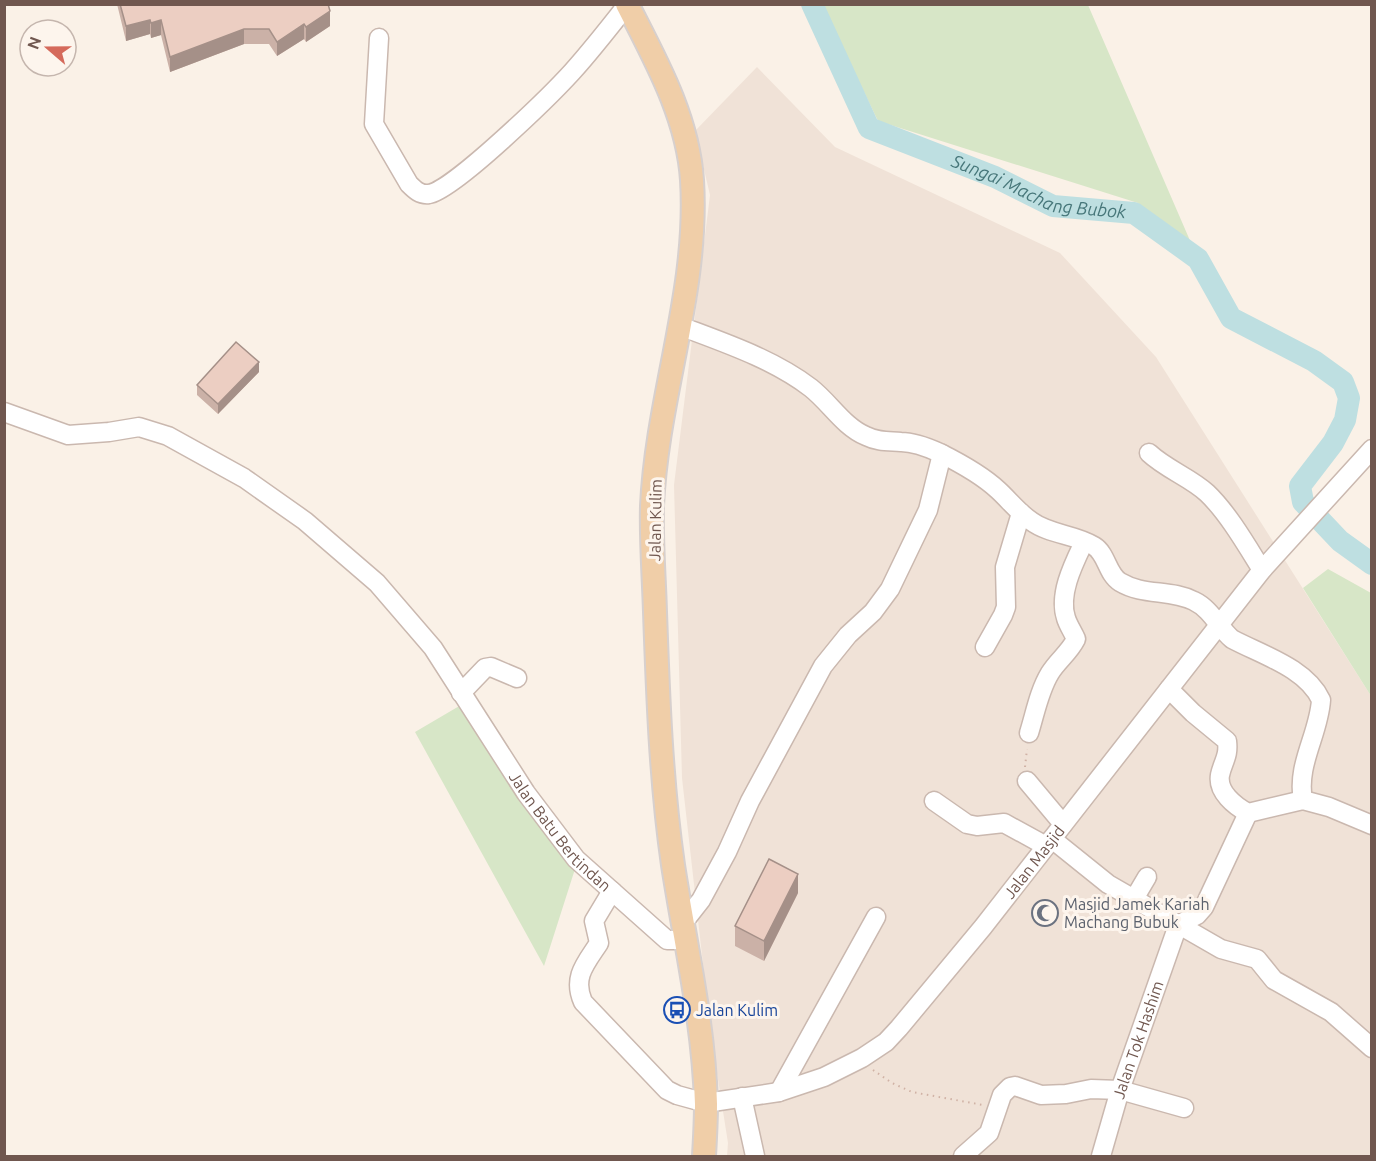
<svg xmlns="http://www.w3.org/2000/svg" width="1376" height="1161" font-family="Ubuntu,sans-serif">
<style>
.residential{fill:#f0e2d7}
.green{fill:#d7e6c7}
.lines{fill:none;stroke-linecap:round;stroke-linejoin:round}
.river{stroke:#bedfe1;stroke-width:22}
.minor-casing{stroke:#cab8af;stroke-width:21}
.major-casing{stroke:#d7d0ce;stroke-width:26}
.path{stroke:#d0b2a5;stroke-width:2;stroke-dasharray:1.5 4.5;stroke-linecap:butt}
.minor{stroke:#fff;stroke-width:18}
.major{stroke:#f0cea8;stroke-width:22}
.wall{fill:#cbb1a7}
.shaded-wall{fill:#a59088}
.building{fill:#eccec2;stroke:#a59088;stroke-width:1.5}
.labels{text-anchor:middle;stroke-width:6;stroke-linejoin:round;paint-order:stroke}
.street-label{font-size:16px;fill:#70574f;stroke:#fdf5ed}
.worship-label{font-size:16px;fill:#5b616d;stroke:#fdf5ed;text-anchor:start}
.transit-label{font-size:16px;fill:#164399;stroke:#fdf5ed;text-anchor:start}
.water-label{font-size:18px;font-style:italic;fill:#47777a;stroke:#fdf5ed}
</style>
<rect width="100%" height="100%" fill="#faf1e7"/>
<!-- residential -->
<path class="residential" d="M757 67 835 147 1060 253 1156 357 1371 696V1156H727L728 1143 711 1035 682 778 674 485 710 195 695 131Z"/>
<!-- green -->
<path class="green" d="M822 5H1088L1198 259 1138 203 878 121Z
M1328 569 1371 593V696L1303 588Z
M461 705 575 869 544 966 415 732Z"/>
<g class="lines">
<!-- river -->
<path class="river" id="s1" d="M812 4 869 128 995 177 1053 206 1134 213 1198 259 1231 318 1314 361 1343 382 1349 398 1345 420 1333 443 1300 486 1303 502 1340 541 1372 564"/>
<defs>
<g id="minor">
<path d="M379 38 374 124 409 184C415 190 420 195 429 194 454 190 551 95 572 72 591 51 609 28 627 5"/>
<path d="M680 326C725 343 773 359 811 388 830 403 844 427 866 436 878 442 888 441 901 442 914 442 929 448 940 453 960 463 982 475 998 490 1009 500 1018 512 1031 521 1050 535 1075 534 1094 546 1107 554 1107 574 1120 582 1143 596 1171 589 1194 601 1211 609 1219 628 1232 639 1262 655 1306 668 1321 700 1319 734 1296 765 1303 800"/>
<path id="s2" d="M4 412 68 435 109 432 139 427 168 436 244 478 305 521 377 583 433 648 526 793 576 859 667 940H685"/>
<path d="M1149 453C1166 469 1191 478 1207 493 1228 513 1247 546 1262 570"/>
<path d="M985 647 1003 615 1006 607 1005 567 1021 513"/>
<path d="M1169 689 1193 713 1227 741C1229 757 1223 761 1220 775 1217 792 1235 806 1248 813L1303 800 1329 807 1372 825"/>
<path d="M461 693 485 668 491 667 517 678"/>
<path d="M1029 733C1035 714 1039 691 1050 673 1058 660 1069 653 1076 639 1073 632 1068 625 1066 618 1058 594 1074 563 1084 542"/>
<path d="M1027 781 1063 824"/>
<path d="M934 801 967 824 977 826 1004 823 1046 846"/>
<path d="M1052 839 1108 884 1221 949 1257 959 1274 980 1331 1012 1372 1048"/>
<path id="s3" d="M612 891 594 921 599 943C586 963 572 977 583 1002L667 1090 677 1095 706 1103 779 1092 824 1077 862 1058 886 1042 899 1028 983 927 1262 570 1372 449"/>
<path d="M1134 899 1147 877"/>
<path d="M683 923 701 900 727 852 750 801 823 666 848 635 873 612 890 589 928 510 942 454"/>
<path d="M779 1092 876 917"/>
<path d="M742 1097 755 1156"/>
<path d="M963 1156 989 1133 1002 1095 1010 1087 1015 1086 1041 1095 1066 1094 1091 1089 1120 1090 1184 1108"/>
<path id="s4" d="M1101 1156 1120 1090 1178 925 1197 915 1204 907 1248 813"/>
</g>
<path id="major" d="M627 4C655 59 688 117 692 180 699 291 657 396 652 506 651 541 654 577 655 612 658 697 661 781 673 865 685 943 704 1024 706 1104 706 1121 705 1139 704 1156"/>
</defs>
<!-- minor casing -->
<use href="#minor" class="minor-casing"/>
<!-- major casing -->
<use href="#major" class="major-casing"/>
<!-- path -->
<path class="path" d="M1025 767 1027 749
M873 1070 892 1083 912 1092 983 1105"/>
<!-- minor -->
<use href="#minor" class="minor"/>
<!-- major -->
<use href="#major" class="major"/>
</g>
<!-- wall -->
<path class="wall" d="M117 4H328L330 26 306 42 304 39 277 56 269 44H244L170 72 161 35 151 38 150 34 126 41Z
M259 372 218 414 197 395V385Z
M798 893 764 961 735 946V926Z"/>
<!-- shaded-wall -->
<path class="shaded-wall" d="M330 11V26L306 42V27Z
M150 20V34L126 41V26Z
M161 20V35L151 38V23Z
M304 24V39L277 56V42Z
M244 29V44L170 72V57Z
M259 362V372L218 414V404Z
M798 874V893L764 961V941Z"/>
<!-- building -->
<path class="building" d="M120 4H328L330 11 306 27 304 24 277 42 269 29H244L170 57 161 20 151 23 150 20 126 26Z
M236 342 259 362 218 404 197 385Z
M769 859 798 874 764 941 735 926Z"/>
<!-- icons -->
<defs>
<symbol id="mosque-ring" viewBox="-11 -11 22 22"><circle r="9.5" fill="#fdf5ed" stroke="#6b7280" stroke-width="1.5"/><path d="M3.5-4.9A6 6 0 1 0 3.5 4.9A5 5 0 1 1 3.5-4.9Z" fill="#6b7280"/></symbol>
<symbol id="bus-ring" viewBox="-11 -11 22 22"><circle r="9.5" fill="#fdf5ed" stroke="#1a4fb4" stroke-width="1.5"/><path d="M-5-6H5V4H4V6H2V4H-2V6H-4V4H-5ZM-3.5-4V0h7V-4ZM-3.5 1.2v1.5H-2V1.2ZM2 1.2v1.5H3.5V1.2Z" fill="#1a4fb4"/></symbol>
</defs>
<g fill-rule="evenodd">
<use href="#mosque-ring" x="1030" y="898" width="30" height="30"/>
<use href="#bus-ring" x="662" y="995" width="30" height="30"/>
</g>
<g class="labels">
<!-- street labels -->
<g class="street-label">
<text transform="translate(655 520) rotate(-89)" y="6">Jalan Kulim</text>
<text dy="6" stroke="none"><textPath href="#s2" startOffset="736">Jalan Batu Bertindan</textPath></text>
<text dy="6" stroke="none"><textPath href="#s3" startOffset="711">Jalan Masjid</textPath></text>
<text dy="6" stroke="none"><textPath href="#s4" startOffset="122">Jalan Tok Hashim</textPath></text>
</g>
<!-- worship labels -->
<g class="worship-label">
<text x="1064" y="910">Masjid Jamek Kariah<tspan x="1064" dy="18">Machang Bubuk</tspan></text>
</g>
<!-- transit labels -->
<g class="transit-label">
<text x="696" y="1016">Jalan Kulim</text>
</g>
<!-- water labels -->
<g class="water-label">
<text dy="6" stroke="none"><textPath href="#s1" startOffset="318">Sungai Machang Bubok</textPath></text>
</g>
</g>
<!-- border -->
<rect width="1376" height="1161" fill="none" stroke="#70574f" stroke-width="12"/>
<!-- north arrow -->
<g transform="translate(48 48) rotate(290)"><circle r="28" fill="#fdf5ed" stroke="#c5b6ae" stroke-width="1.5"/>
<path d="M0-4.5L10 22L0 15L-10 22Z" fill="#d56a5b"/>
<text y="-9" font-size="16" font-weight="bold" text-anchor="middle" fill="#70574f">N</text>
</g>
</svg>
